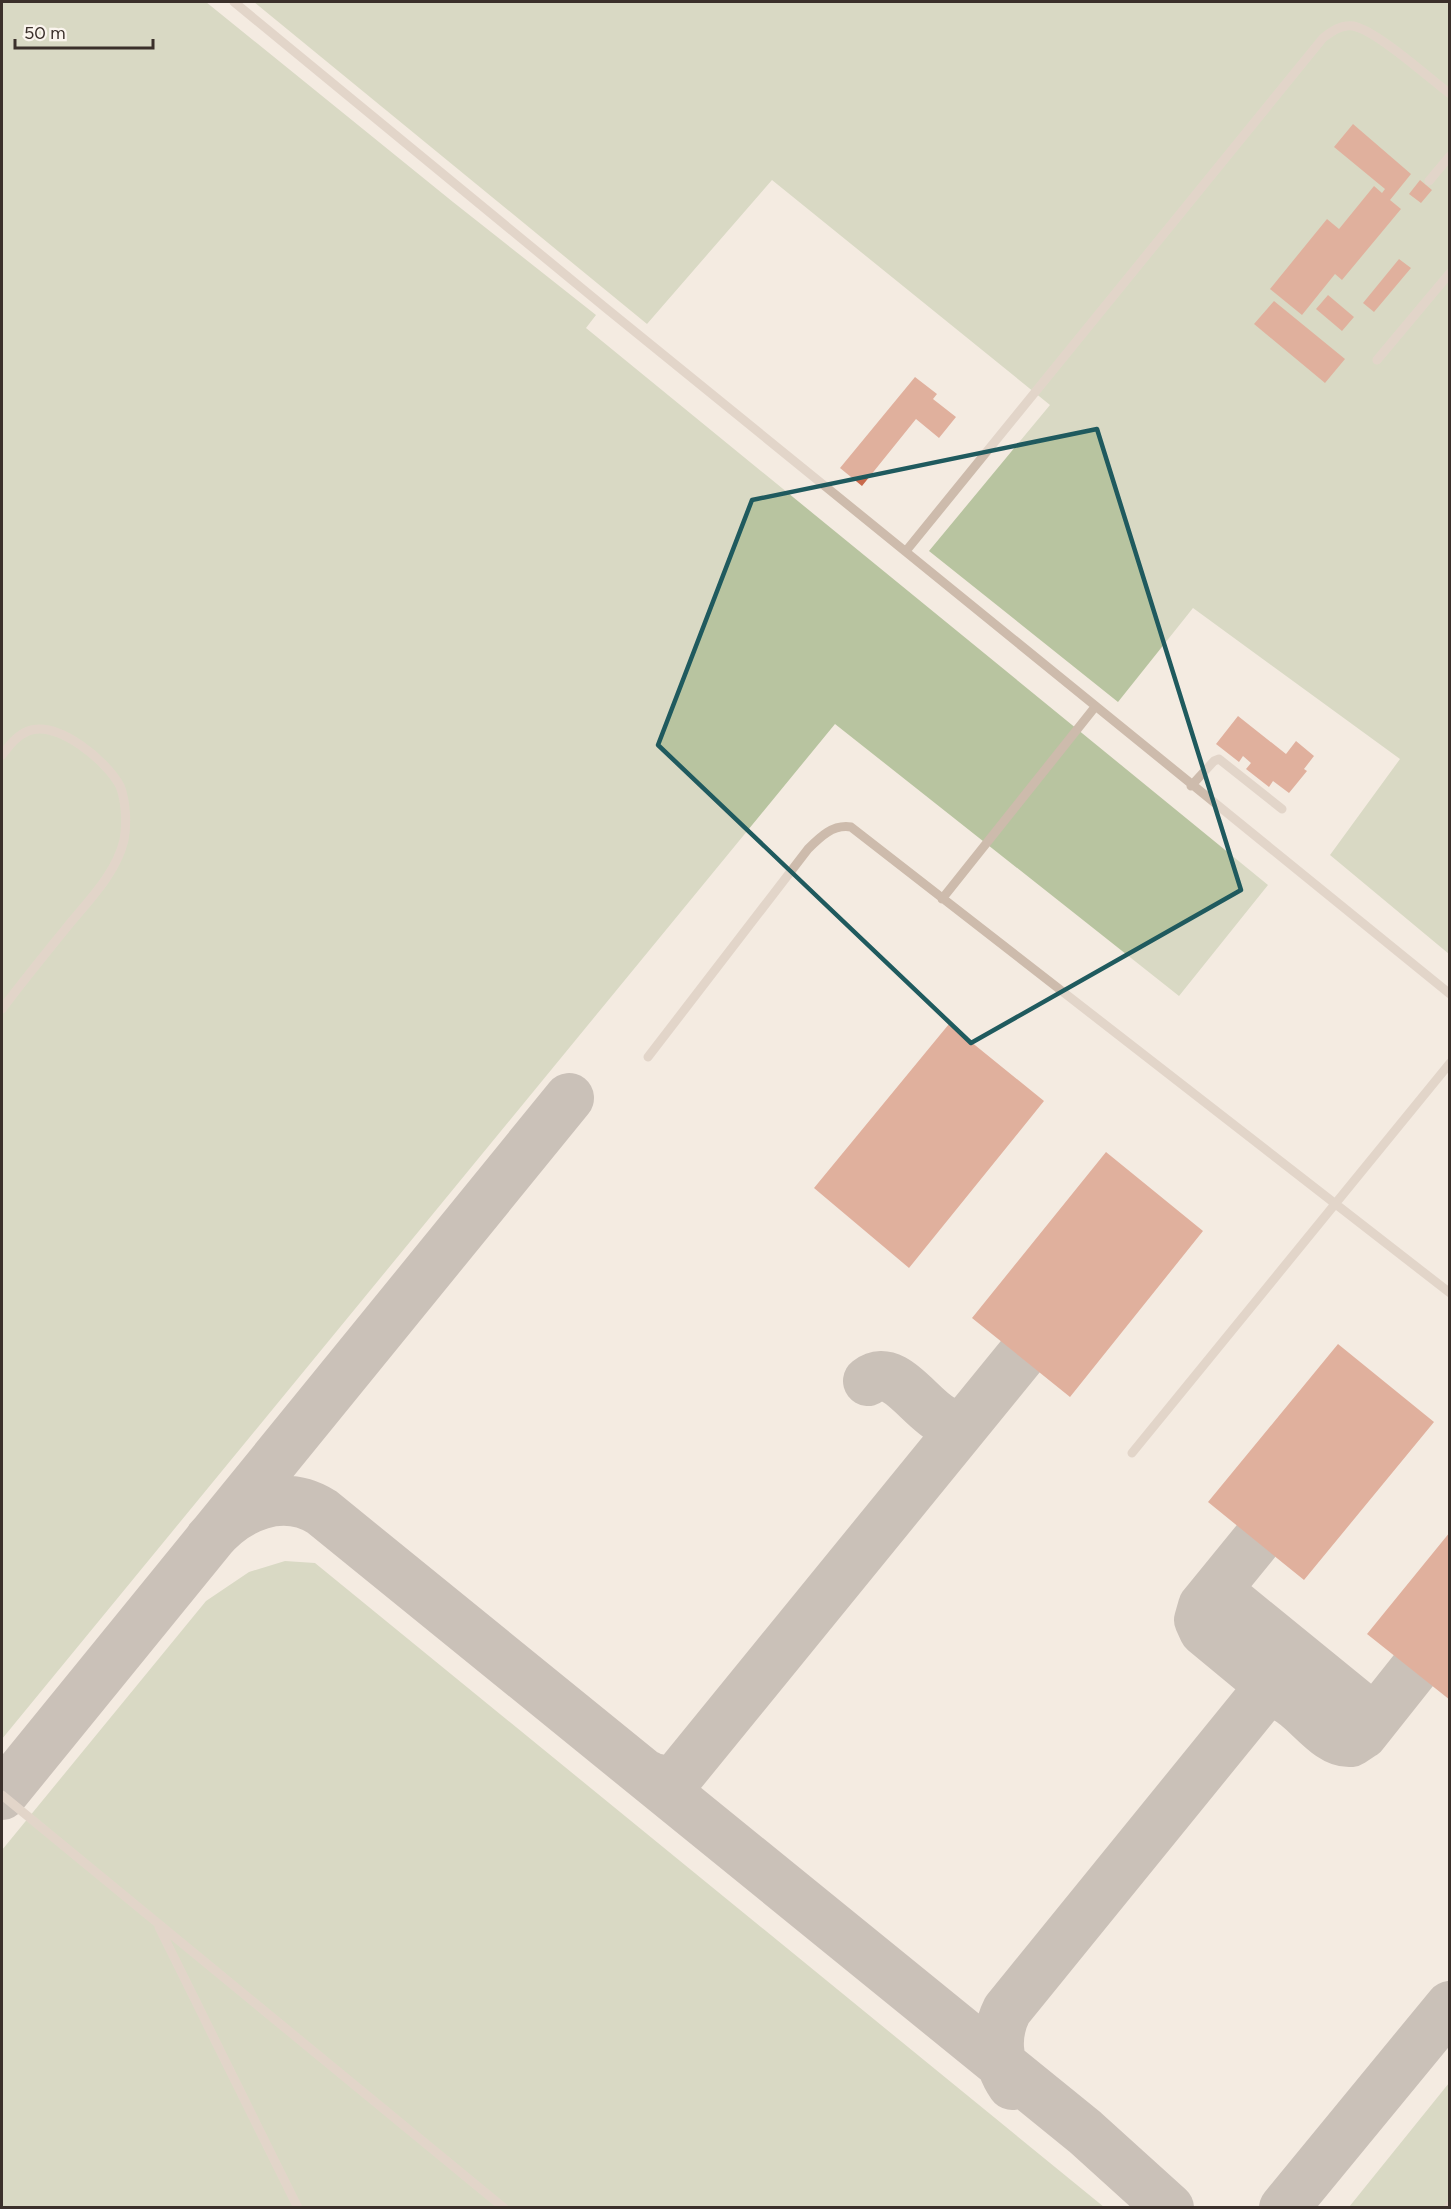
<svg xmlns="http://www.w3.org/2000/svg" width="1451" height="2209" font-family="Figtree,sans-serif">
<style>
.green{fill:#b8c4a0}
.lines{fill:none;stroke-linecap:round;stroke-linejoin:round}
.taxiway{stroke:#988e86;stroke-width:50}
.building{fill:#c8694b}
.service{stroke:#cdbbac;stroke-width:9}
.marked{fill:none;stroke:#1f5a5e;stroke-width:4.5;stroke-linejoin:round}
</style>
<rect width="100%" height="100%" fill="#f4ebe1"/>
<!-- green -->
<path class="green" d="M2 2H206L453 202 596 315 586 328 1268 885 1179 996 835 724 2 1739Z
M254 2H1449V954L1330 855 1400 759 1193 608 1118 702 929 551 1050 405 772 180 647 324Z
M285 1561 315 1563 1104 2207 2 2208V1850L206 1601 249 1572Z
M1449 2083V2207H1349Z"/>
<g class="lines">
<!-- taxiway -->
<path class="taxiway" d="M868 1381C903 1354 935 1447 970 1418
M209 1540C237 1507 282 1487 322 1512L1085 2132 1169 2208
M1256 1541 1203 1606 1199 1620 1204 1631 1256 1674 1261 1682 1262 1689 1258 1701C1291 1674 1318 1745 1351 1742L1363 1734 1413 1671
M1203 1606 1216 1598 1230 1601 1360 1707 1366 1718 1363 1734
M645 1774C658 1781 669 1782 681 1773L1020 1357
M2 1795 569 1098
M1012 2085C996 2062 995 2034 1007 2010L1258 1701
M1284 2208 1450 2006"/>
</g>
<!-- building -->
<path class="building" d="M1353 124 1411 174 1390 200 1401 209 1342 280 1335 274 1302 315 1270 289 1327 219 1339 229 1374 186 1382 193 1385 189 1334 147Z
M1420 180 1432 190 1421 203 1409 194Z
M1399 259 1411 268 1374 312 1363 303Z
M1328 295 1354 317 1342 331 1316 309Z
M1274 301 1345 359 1325 383 1254 324Z
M915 377 937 394 933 399 956 417 939 438 916 419 862 486 840 468Z
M1238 716 1286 754 1296 741 1314 756 1304 769 1307 771 1289 793 1273 781 1269 787 1246 769 1251 763 1243 756 1239 762 1216 744Z
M949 1024 1044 1101 909 1268 814 1188Z
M1106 1152 1203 1231 1070 1397 972 1318Z
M1338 1344 1434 1422 1304 1580 1208 1502Z
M1450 1532V1700L1367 1634Z"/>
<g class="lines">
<!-- service -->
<path class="service" d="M234 2 607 309 1450 994
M1429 181 1450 156
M1377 360 1450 273
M906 551 1323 38C1332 31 1342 24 1353 26 1376 30 1429 78 1450 94
M2 755C9 746 16 736 28 731 58 720 107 761 120 786 126 801 127 824 124 840 116 874 88 901 67 927 45 954 23 981 2 1009
M1191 786 1214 761 1219 759 1282 809
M942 899 1095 707
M648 1057 808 849C820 837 833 824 851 827L1450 1293
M1132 1453 1450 1063
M2 1795 504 2208
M159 1927 298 2208
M1448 2208 1450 2205"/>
</g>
<!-- marked area -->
<path d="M0 0H1451V2209H0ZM1097 429 1241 890 971 1043 658 745 752 500Z" fill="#f4ebe1" fill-opacity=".55" fill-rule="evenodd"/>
<path class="marked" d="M1097 429 1241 890 971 1043 658 745 752 500Z"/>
<!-- border -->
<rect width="1451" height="2209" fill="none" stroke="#3b302b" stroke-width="6"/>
<!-- scale -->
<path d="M15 39v9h138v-9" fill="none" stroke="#3b302b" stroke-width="3"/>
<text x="24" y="39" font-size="18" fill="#3b302b" stroke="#fbf5ee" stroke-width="4.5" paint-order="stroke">50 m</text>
</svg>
